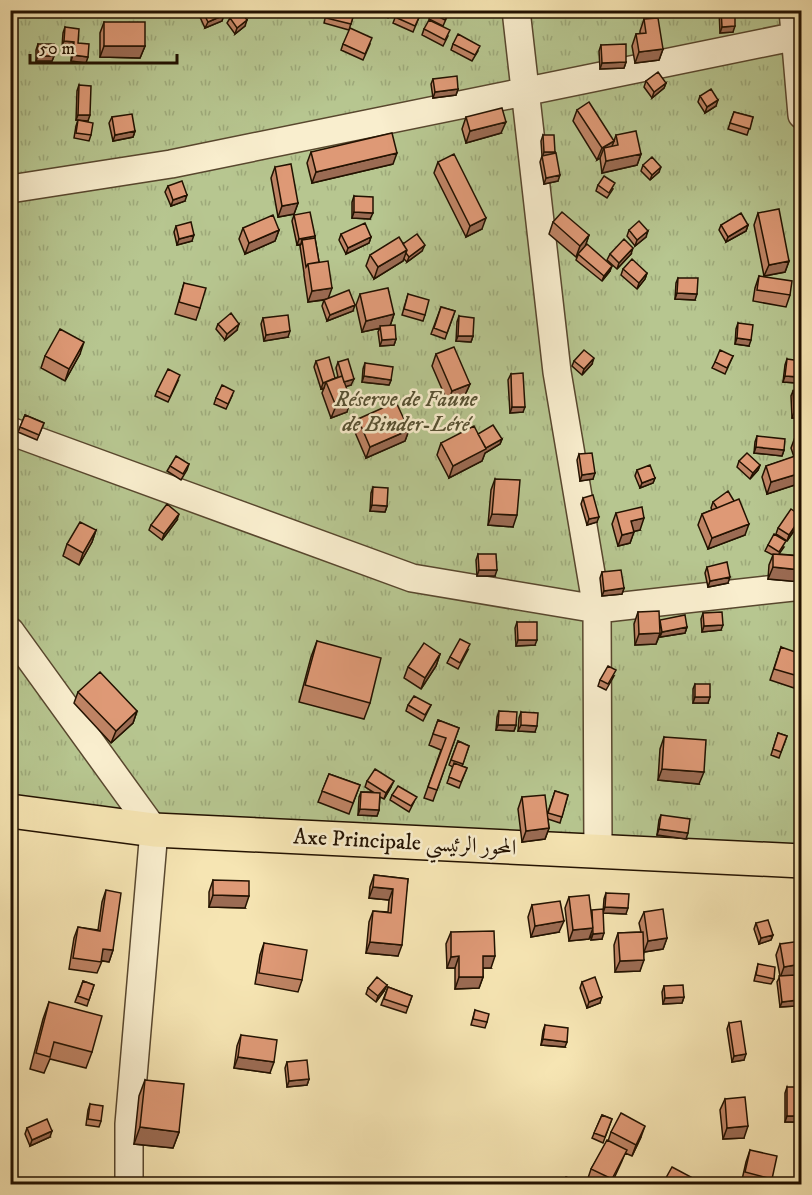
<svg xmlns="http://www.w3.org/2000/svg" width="812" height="1195" font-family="'IM FELL DW Pica',Amiri,serif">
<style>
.park{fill:url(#park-tufts);stroke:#6d6c48;stroke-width:1.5}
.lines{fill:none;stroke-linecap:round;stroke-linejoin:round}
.minor-casing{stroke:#58472e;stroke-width:30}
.major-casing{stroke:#231201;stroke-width:36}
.minor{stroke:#f9eece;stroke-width:27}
.major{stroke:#f6e5b3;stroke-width:33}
.wall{fill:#bf8465;stroke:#231201;stroke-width:1.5}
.shaded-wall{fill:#9b6b53;stroke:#231201;stroke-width:1.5}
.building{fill:#de9976;stroke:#231201;stroke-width:1.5}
.labels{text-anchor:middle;stroke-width:5;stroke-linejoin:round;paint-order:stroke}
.park-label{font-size:22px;font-style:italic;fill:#575133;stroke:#f9eece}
.street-label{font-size:22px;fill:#231201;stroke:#f9eece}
</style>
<defs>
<pattern id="park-tufts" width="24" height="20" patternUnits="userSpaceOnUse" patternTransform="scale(1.5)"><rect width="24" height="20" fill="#b7c690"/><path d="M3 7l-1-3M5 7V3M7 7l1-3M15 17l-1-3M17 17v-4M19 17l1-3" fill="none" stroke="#9da97a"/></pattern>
</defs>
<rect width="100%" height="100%" fill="#f6e5b3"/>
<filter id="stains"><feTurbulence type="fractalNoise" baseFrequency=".00333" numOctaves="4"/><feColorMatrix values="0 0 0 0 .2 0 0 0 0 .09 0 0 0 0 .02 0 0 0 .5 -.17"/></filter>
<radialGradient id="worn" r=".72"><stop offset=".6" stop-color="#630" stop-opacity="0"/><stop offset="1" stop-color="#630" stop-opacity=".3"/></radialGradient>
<!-- park -->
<path class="park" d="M11 11H801V861L11 811Z"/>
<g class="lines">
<defs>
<path id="minor" d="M516 10 557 372 597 609 598 851
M793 10 802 115
M10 189 171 164 802 35
M10 431 412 578 597 609 802 586
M10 631 154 830 129 1124V1184"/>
<path id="major" d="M10 811 154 830 802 861"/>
</defs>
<!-- minor casing -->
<use href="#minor" class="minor-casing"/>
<!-- major casing -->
<use href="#major" class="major-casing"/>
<!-- minor -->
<use href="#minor" class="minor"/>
<!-- major -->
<use href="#major" class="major"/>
</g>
<!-- wall -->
<path class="wall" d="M201 10H229L224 13 222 21 205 28 199 15Z
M327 10H355L349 30 324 23Z
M377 10H392L388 18 377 11Z
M398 10 420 15 413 32 393 23Z
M433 10H450L443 26 429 19Z
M719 10H735L733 32 720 33Z
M230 18 245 26 235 34 227 23Z
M644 19 663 49 659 60 635 63 632 46 636 34H640V31Z
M104 22 145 46 140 58 100 57V33Z
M65 27 78 43 86 63 71 61 72 47H62L63 33Z
M424 29 448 36 443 46 422 35Z
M38 44 54 56 52 61H36V50Z
M343 44H370L363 60 341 50Z
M453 44 478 51 472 61 451 50Z
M601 45 626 62 624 68 600 69 599 51Z
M433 79 458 89 456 95 433 98 431 84Z
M646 81 666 83 664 88 652 98 644 87Z
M79 85 88 121 76 120 77 91Z
M700 96 716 106 705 113 698 102Z
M577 110 614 141 616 135 641 154 637 165 602 173 600 158 597 160 573 121Z
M734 112 753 117 747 135 728 129Z
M112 117 135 131 133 137 113 141 109 123Z
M466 117 501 133 466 143 462 129Z
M78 120 91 135 89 141 74 138 76 126Z
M543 135 555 152 554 153 558 181 544 184 540 162 542 156 541 141Z
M311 152 393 164 312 183 307 163Z
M438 162 482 229 466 237 434 173Z
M643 165 659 172 650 180 641 171Z
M275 167 298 203 294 214 278 217 271 178Z
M598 185 613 189 607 198 596 191Z
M168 186 185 201 171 206 165 192Z
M354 196 370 219 352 218V202Z
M758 213 789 261 785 272 764 276 754 225Z
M294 215 315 236V238L319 262 328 298 353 311 327 321 322 306 324 300H325L308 302 304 275V273L300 246 301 244 297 245 292 221Z
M553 222 589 235 585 246 610 271 602 281 576 260 578 255 576 257 549 234Z
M721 225H748L746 231 726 242 719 230Z
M176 226 192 241 177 245 174 232Z
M243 228 279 230 275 241 245 254 239 239Z
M629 230 646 237 635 246 627 236Z
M341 234 371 237 369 243 346 254 339 240Z
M403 243 422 251 407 262 404 259 403 261 374 279 366 266 370 255Z
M610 254H631L617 269 607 260Z
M623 269 647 273 645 279 637 289 621 275Z
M759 276 790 295 786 307 753 301 755 288Z
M678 278 695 300 675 299 676 283Z
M184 283 200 308 196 320 175 314Z
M360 294 394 314 390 326 396 339 394 345 380 346 378 332 380 328 362 332 356 305Z
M408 294 425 315 423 321 402 315Z
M441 307 455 311 445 339 431 334Z
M459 316 473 336 471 342 456 341 457 322Z
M263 318 288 337 264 341 261 324Z
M738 323 749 346 735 344 736 329Z
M218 324 237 330 225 340 216 329Z
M80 354 65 381 41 368 45 356Z
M436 354 470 384 465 395 448 403 432 366Z
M733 356 725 374 712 368 715 362Z
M787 359 797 383 783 382 785 365Z
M316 361 335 378 338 377 336 368 338 362 351 385 346 386 347 412 331 418 322 393 324 388 321 389 314 367Z
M574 361 592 364 582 375 572 366Z
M365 363 391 380 389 385 362 382 363 369Z
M511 374 523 412 510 413 508 380Z
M178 381 168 402 155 396 157 391Z
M793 391 801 418H792L791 396Z
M232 396 226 409 214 404 216 398Z
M25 415 44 423 37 440 18 432Z
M358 419 409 430 405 441 366 458 354 430Z
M478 434 502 439 500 444 485 453 482 461 449 478 437 455 441 443Z
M801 435V483L767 494 762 477 766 466 794 457 791 448 795 437Z
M757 436 784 450 782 456 754 453 755 442Z
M579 454 593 479 580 481 577 460Z
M739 461 760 465 758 470 750 479 737 467Z
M189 464 187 470 181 480 167 471 170 466Z
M637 470 655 478 653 483 640 488 635 476Z
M495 479 513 527 488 525 491 490Z
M373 487 387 506 385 512 370 511 371 493Z
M583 498 597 522 587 525 581 504Z
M734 501 745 535 708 549 698 525 702 514 712 510 711 508 713 502Z
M616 513 640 530 634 531 630 543 618 546 612 524Z
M177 520 162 540 149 530 151 525Z
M800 522 787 541 776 534 778 528Z
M96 530 92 542 79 565 63 556 67 544Z
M768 545 784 547 779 554 801 556V582L768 579 769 565 773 555 765 551Z
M478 554 495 576H477L476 560Z
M707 567 728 583 708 587 705 573Z
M602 572 624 588 622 594 602 596 600 578Z
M638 612 660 621 687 627 685 633 660 637V634L656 644 635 645 634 624Z
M703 613 721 630 702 632 701 619Z
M517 622 535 645 516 646 515 628Z
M317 641 370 703 364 719 299 702 311 657Z
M781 647 798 676 794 688 770 680Z
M468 650 458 669 447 663 450 657Z
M440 654 436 666 421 689 404 678 408 667Z
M614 676 606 690 598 686 600 680Z
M695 684 708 703H693V689Z
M78 692 137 711 133 723 111 743 74 703Z
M408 705H431L423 721 406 711Z
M499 711 516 725 514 731 496 730 497 717Z
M521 712 535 732 518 731 519 718Z
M438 720 459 728 433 801 424 798 441 750 429 745Z
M778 733 787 736 779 758 771 755Z
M664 737 699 784 658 780 660 749Z
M458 741 469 746 462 766 467 768 459 788 447 783 453 767 449 765Z
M329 774 360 785 349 814 318 802Z
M367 781 391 787 384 799 380 797 379 810 377 816 358 815 359 797 361 792H373L365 787Z
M555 791 568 795 560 823 548 819 549 828 545 839 522 842 518 809 522 797 547 815Z
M392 795 414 802 409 812 390 800Z
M661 815 686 839 657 835 659 820Z
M374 875 408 879 398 956 366 953 369 922 373 911 388 912 389 900 369 898 370 887Z
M213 880 245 908 209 907V892Z
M106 890 113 950 109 962 102 961 97 973 69 969 74 938 78 927 98 930 102 902Z
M606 893 626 914 603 913 604 899Z
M569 897 591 911 602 939 591 940V934L589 939 569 941 565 908Z
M532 905 559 932 531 937 528 917Z
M644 912 667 938 663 949 644 952 640 971 615 972 614 945 618 933 641 932 639 923Z
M756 923 773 935 771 940 759 944 754 929Z
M451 932 491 968H483V977L479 988 455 989V968H447L446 944Z
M264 943 302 980 298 992 255 984 260 955Z
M780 944 795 976 796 1006 780 1007 777 982 780 976 776 955Z
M758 964 774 979 771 984 754 981Z
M83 981 94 985 87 1006 75 1002Z
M582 982 600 1003 587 1008 580 988Z
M387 985 384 991 376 1002 366 994 368 988Z
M664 986 684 997 682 1003 663 1004 662 992Z
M388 987 412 996 406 1013 381 1005Z
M49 1002 92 1052 86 1068 50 1059 44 1073 30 1069 43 1019Z
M475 1010 487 1022 485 1028 471 1025Z
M729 1023 744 1060 732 1062 727 1029Z
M545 1025 565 1047 541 1045 543 1031Z
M241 1035 270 1073 234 1068 237 1046Z
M287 1062 309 1079 307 1085 287 1087 285 1068Z
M145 1080 179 1132 173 1148 134 1144 139 1096Z
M787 1087 797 1122H785V1093Z
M725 1099 744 1138 723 1139 720 1110Z
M90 1104 101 1121 99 1127 86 1125 88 1110Z
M602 1115 612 1119 603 1143 592 1138Z
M27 1128 50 1137 30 1146 25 1134Z
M611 1132 641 1137 632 1156 625 1153 622 1161 611 1185H595L587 1181 591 1169 608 1141Z
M750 1150 772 1179 770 1185 741 1184 746 1162Z"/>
<!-- shaded-wall -->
<path class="shaded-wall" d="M539 10H551L537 15Z
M224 15 222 21 205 28 208 22Z
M247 20 245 26 235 34 237 28Z
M735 26 733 32 720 33 722 27Z
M64 41 74 42 72 47H62Z
M104 46H145L140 58 100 57Z
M663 49 659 60 635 63 639 52Z
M73 55 88 57 86 63 71 61Z
M38 56H54L52 61H36Z
M626 62 624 68 600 69 602 63Z
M666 83 664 88 652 98 654 92Z
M458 89 456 95 433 98 435 92Z
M718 100 716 106 705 113 707 107Z
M78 115H90L88 121 76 120Z
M506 122 501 133 466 143 470 131Z
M135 131 133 137 113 141 115 135Z
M614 141 610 152 604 148 600 158 597 160 602 148Z
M544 152H555L553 157 542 158Z
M397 153 393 164 312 183 316 172Z
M641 154 637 165 602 173 606 161Z
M661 167 659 172 650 180 652 175Z
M560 175 558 181 544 184 546 178Z
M187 195 185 201 171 206 173 200Z
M298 203 294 214 278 217 282 206Z
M354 212 373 213 370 219 352 218Z
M486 218 482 229 466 237 470 226Z
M748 225 746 231 726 242 728 237Z
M279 230 275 241 245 254 249 243Z
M648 231 646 237 635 246 637 240Z
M194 235 192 241 177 245 179 239Z
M589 235 585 247 576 257 580 246Z
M315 236 313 242 302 240 301 244 297 245 299 239Z
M371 237 369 243 346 254 348 248Z
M425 245 422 251 407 262 409 257Z
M633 248 631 254 617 269 619 263Z
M407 250 403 261 374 279 378 267Z
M789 261 785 272 764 276 769 265Z
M612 266 610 271 602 281 604 276Z
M647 273 645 279 637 289 639 283Z
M332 288 328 299 308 302 312 291Z
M677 293 697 294 695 300 675 299Z
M355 305 353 311 327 321 330 315Z
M394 314 390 326 362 332 366 321Z
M239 324 237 330 225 340 227 334Z
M290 331 288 337 264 341 266 335Z
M458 336H473L471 342 456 341Z
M737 338 751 340 749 346 735 344Z
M396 339 394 345 380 346 382 340Z
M84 342 80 354 65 381 69 369Z
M594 358 592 364 582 375 584 369Z
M364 376 391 380 389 385 362 382Z
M785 376 799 377 797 383 783 382Z
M354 379 351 385 341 388 343 382Z
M326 382 324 388 321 389 323 383Z
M470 384 465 395 448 403 452 391Z
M351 400 347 412 331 418 336 406Z
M512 407H525L523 412 510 413Z
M794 412H801V418H792Z
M409 430 405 441 366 458 370 447Z
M502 439 500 444 485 453 482 461 449 478 453 466Z
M756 447 784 450 782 456 754 453Z
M760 465 758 470 750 479 753 473Z
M595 473 593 479 580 481 582 475Z
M801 473V483L767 494 771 482Z
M655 478 653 483 640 488 642 483Z
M372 505 387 506 385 512 370 511Z
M179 514 177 520 162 540 164 534Z
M492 514 517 515 513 527 488 525Z
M599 517 597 522 587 525 589 519Z
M801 517 800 522 787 541 789 535Z
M644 518 640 530 627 533 631 521Z
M749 524 745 535 708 549 712 538Z
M96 530 92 542 79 565 83 553Z
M634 532 630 543 618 546 622 535Z
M773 567 801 570V582L768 579Z
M479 570H497L495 576H477Z
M730 577 728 583 708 587 710 581Z
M624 588 622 594 602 596 604 591Z
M723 625 721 630 702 632 704 626Z
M687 627 685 633 660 637 662 632Z
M660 633 656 644 635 645 639 634Z
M518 640H537L535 645 516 646Z
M440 654 436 666 421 689 425 678Z
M695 697H710L708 703H693Z
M137 711 133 723 111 743 116 731Z
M498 725H516L514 731 496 730Z
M521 725 537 726 535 732 518 731Z
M662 769 704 772 699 784 658 780Z
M394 781 391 787 384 799 386 793Z
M360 809 379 810 377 816 358 815Z
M549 828 545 839 522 842 526 831Z
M659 829 688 833 686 839 657 835Z
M373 887 393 889 389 900 369 898Z
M213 895 249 896 245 908 209 907Z
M605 907 628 908 626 914 603 913Z
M564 921 559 932 531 937 535 926Z
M593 928 589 939 569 941 573 930Z
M604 933 602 939 591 940 593 934Z
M773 935 771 940 759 944 761 938Z
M667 938 663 949 644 952 648 941Z
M370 942 402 945 398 956 366 953Z
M103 949 113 950 109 962 99 960Z
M459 956 455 968H447L451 957Z
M483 956H495L491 968H478Z
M644 960 640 971 615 972 620 961Z
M801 964V975L780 978 784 967Z
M459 977H483L479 988 455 989Z
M387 985 384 991 376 1002 378 996Z
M602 997 600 1003 587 1008 589 1002Z
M684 997 682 1003 663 1004 665 998Z
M798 1000 796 1006 780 1007 782 1002Z
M543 1039 567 1042 565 1047 541 1045Z
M746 1054 744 1060 732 1062 734 1056Z
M238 1057 274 1062 270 1073 234 1068Z
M309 1079 307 1085 287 1087 289 1081Z
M787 1116H800L797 1122H785Z
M645 1126 641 1137 632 1156 636 1145Z
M748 1126 744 1138 723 1139 727 1128Z
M140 1127 179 1132 173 1148 134 1144Z
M52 1131 50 1137 30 1146 32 1140Z"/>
<!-- building -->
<path class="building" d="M202 10H222L224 15 208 22Z
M240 10 247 20 237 28 230 18Z
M328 10H355L351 24 326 18Z
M398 10H409L420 15 415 26 395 17Z
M433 10H449L445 20 431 13Z
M721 10H735V26L722 27Z
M658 18 663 49 639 52 636 34 646 33 644 19Z
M429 20 450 30 445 40 424 29Z
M104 22H145V46H104Z
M65 27 79 29 78 43 89 44 88 57 73 55 74 42 64 41Z
M350 28 372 38 365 54 343 44Z
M458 34 480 46 475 55 453 44Z
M38 44H54V56H38Z
M626 44V62L602 63 601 45Z
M658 72 666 83 654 92 646 81Z
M457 76 458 89 435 92 433 79Z
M79 85 91 86 90 115H78Z
M711 89 718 100 707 107 700 96Z
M589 102 614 141 602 148 577 110Z
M502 108 506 122 470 131 466 117Z
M734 112 753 117 750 129 730 123Z
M132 114 135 131 115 135 112 117Z
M78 120 93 123 91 135 76 133Z
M636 131 641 154 606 161 604 148 618 145 616 135Z
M392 133 397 153 316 172 311 152Z
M543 135H554L555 152H544Z
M556 153 560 175 546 178 542 156Z
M454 154 486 218 470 226 438 162Z
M652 157 661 167 652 175 643 165Z
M291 164 298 203 282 206 275 167Z
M604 176 615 183 609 193 598 185Z
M182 181 187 195 173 200 168 186Z
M354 196 373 197V213L354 212Z
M779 209 789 261 769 265 758 213Z
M310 212 315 236 299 239 294 215Z
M562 212 589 235 580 246 553 222Z
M741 213 748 225 728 237 721 225Z
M273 215 279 230 249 243 243 228Z
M639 221 648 231 637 240 629 230Z
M191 222 194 235 179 239 176 226Z
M365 223 371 237 348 248 341 234Z
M417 234 425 245 409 257 406 253 407 250 403 244Z
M399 237 407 250 378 267 370 255Z
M315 238 319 262 308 264 306 267 302 240Z
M624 239 633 248 619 263 610 254Z
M587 244 612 266 604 276 578 254Z
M632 259 647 273 639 283 623 269Z
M328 261 332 288 312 291 308 264Z
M759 276 792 281 790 295 757 290Z
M678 278H698L697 294 677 293Z
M184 283 206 288 200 308 179 302Z
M388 288 394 314 366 321 360 294Z
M349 290 355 305 330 315 324 300Z
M408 294 429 300 425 315 404 309Z
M441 307 455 311 447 333 434 328Z
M231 313 239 324 227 334 218 324Z
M288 315 290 331 266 335 263 318Z
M459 316 474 318 473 336H458Z
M738 323 753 325 751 340 737 338Z
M395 325 396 339 382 340 380 326Z
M60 329 84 342 69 369 45 356Z
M454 347 470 384 452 391 436 354Z
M584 350 594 358 584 369 574 361Z
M720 350 733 356 727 368 715 362Z
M329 357 335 378 323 383 316 361Z
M348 359 354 379 344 382 338 362Z
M787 359 801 361 799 377 785 376Z
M365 363 393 367 391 380 364 376Z
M168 369 180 375 170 397 157 391Z
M523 373 525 407H512L511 374Z
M342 376 351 400 336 406 326 382Z
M222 385 234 391 228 404 216 398Z
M801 390V412H794L793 391Z
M396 402 409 430 370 447 358 419Z
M25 415 44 423 39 435 20 427Z
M493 425 502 439 486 448 478 434Z
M474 426 486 449 453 466 441 443Z
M801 435V473L771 482 766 466 801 454 795 437Z
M757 436 785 439 784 450 756 447Z
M592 453 595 473 582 475 579 454Z
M747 453 760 465 753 473 739 461Z
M176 456 189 464 183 474 170 466Z
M650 465 655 478 642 483 637 470Z
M495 479 520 480 517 515 492 514Z
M373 487 388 488 387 506 372 505Z
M728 491 734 501 717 508 713 502Z
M593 495 599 517 589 519 583 498Z
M739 499 749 524 712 538 702 514Z
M167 504 179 514 164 534 151 525Z
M642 507 644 518 631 521 634 532 622 535 616 513Z
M791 509 801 516V517L789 535 778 528Z
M80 522 96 530 83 553 67 544Z
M774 534 786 541 779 552 768 545Z
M478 554H496L497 570H479Z
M773 554 801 556V570L773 567Z
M727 562 730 577 710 581 707 567Z
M621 570 624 588 604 591 602 572Z
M659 611 660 633 639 634 638 612Z
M722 612 723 625 704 626 703 613Z
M685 615 687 627 662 632 660 620Z
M517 622H537V640H518Z
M460 639 470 644 460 663 450 657Z
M317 641 381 658 370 703 305 685Z
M424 643 440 654 425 678 408 667Z
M781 647 801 654V666L798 676 774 669Z
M608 666 616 670 608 684 600 680Z
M100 672 137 711 116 731 78 692Z
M695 684H710V697H695Z
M414 696 431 705 425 715 408 705Z
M499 711 517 712 516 725H498Z
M521 712 538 713 537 726 521 725Z
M438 720 459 728 437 790 428 787 446 738 433 734Z
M778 733 787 736 781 752 773 749Z
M664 737 706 740 704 772 662 769Z
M458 741 469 746 463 764 451 760Z
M454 763 467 768 461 782 449 777Z
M375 769 394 781 386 793 367 781Z
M329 774 360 785 353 803 322 791Z
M398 786 417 797 411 806 392 795Z
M555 791 568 795 562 817 548 813Z
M361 792 380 793 379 810 360 809Z
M545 795 549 828 526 831 522 797Z
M661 815 690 819 688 833 659 829Z
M374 875 408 879 402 945 370 942 373 911 391 913 393 889 373 887Z
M213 880 249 881V896L213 895Z
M106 890 121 893 113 950 103 949 101 962 73 958 78 927 100 931Z
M606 893 629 894 628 908 605 907Z
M589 895 593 928 573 930 569 897Z
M560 901 564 921 535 926 532 905Z
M603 909 604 933 593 934 592 910Z
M663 909 667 938 648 941 644 912Z
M768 920 773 935 761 938 756 923Z
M494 931 495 956H483V977H459V956L451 957V932Z
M643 932 644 960 620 961 618 933Z
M801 941V964L784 967 780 944Z
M264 943 307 950 302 980 259 973Z
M758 964 775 967 774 979 756 975Z
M795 975 798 1000 782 1002 779 976Z
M377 977 387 985 378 996 368 988Z
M595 977 602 997 589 1002 582 982Z
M83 981 94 985 89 1000 78 996Z
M683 985 684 997 665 998 664 986Z
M388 987 412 996 408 1007 384 999Z
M49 1002 102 1016 92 1052 54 1042 50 1057 36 1053Z
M475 1010 489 1014 487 1022 473 1019Z
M741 1021 746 1054 734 1056 729 1023Z
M545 1025 568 1028 567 1042 543 1039Z
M241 1035 277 1040 274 1062 238 1057Z
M307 1060 309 1079 289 1081 287 1062Z
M145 1080 184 1084 179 1132 140 1127Z
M787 1087H799L800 1116H787Z
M745 1097 748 1126 727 1128 725 1099Z
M90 1104 103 1106 101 1121 88 1119Z
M621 1113 645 1126 636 1145 611 1132Z
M602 1115 612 1119 605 1137 594 1133Z
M47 1119 52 1131 32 1140 27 1128Z
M607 1140 627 1150 612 1179 591 1169Z
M750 1150 777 1156 772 1179 745 1172Z
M672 1167 691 1177 687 1185H662Z
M566 1177 580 1183 579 1185H562Z
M69 1178 70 1185H47L46 1180Z"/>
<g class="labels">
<!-- park labels -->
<g class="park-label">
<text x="406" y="406">Réserve de Faune<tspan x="406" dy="25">de Binder-Léré</tspan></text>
</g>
<!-- street labels -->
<g class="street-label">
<text transform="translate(405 841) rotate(3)" y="8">Axe Principale المحور الرئيسي</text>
</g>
</g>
<!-- margin -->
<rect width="812" height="1195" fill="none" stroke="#f6e5b3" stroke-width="36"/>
<rect x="12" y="12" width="788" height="1171" fill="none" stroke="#231201" stroke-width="3"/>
<rect x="18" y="18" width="776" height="1159" fill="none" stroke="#231201" stroke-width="1.5"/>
<!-- scale -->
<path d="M30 54v9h147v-9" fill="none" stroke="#231201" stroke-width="3"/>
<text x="39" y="54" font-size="18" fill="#231201" stroke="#f9eece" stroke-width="4.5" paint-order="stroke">50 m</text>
<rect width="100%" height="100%" filter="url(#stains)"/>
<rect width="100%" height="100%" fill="url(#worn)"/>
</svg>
